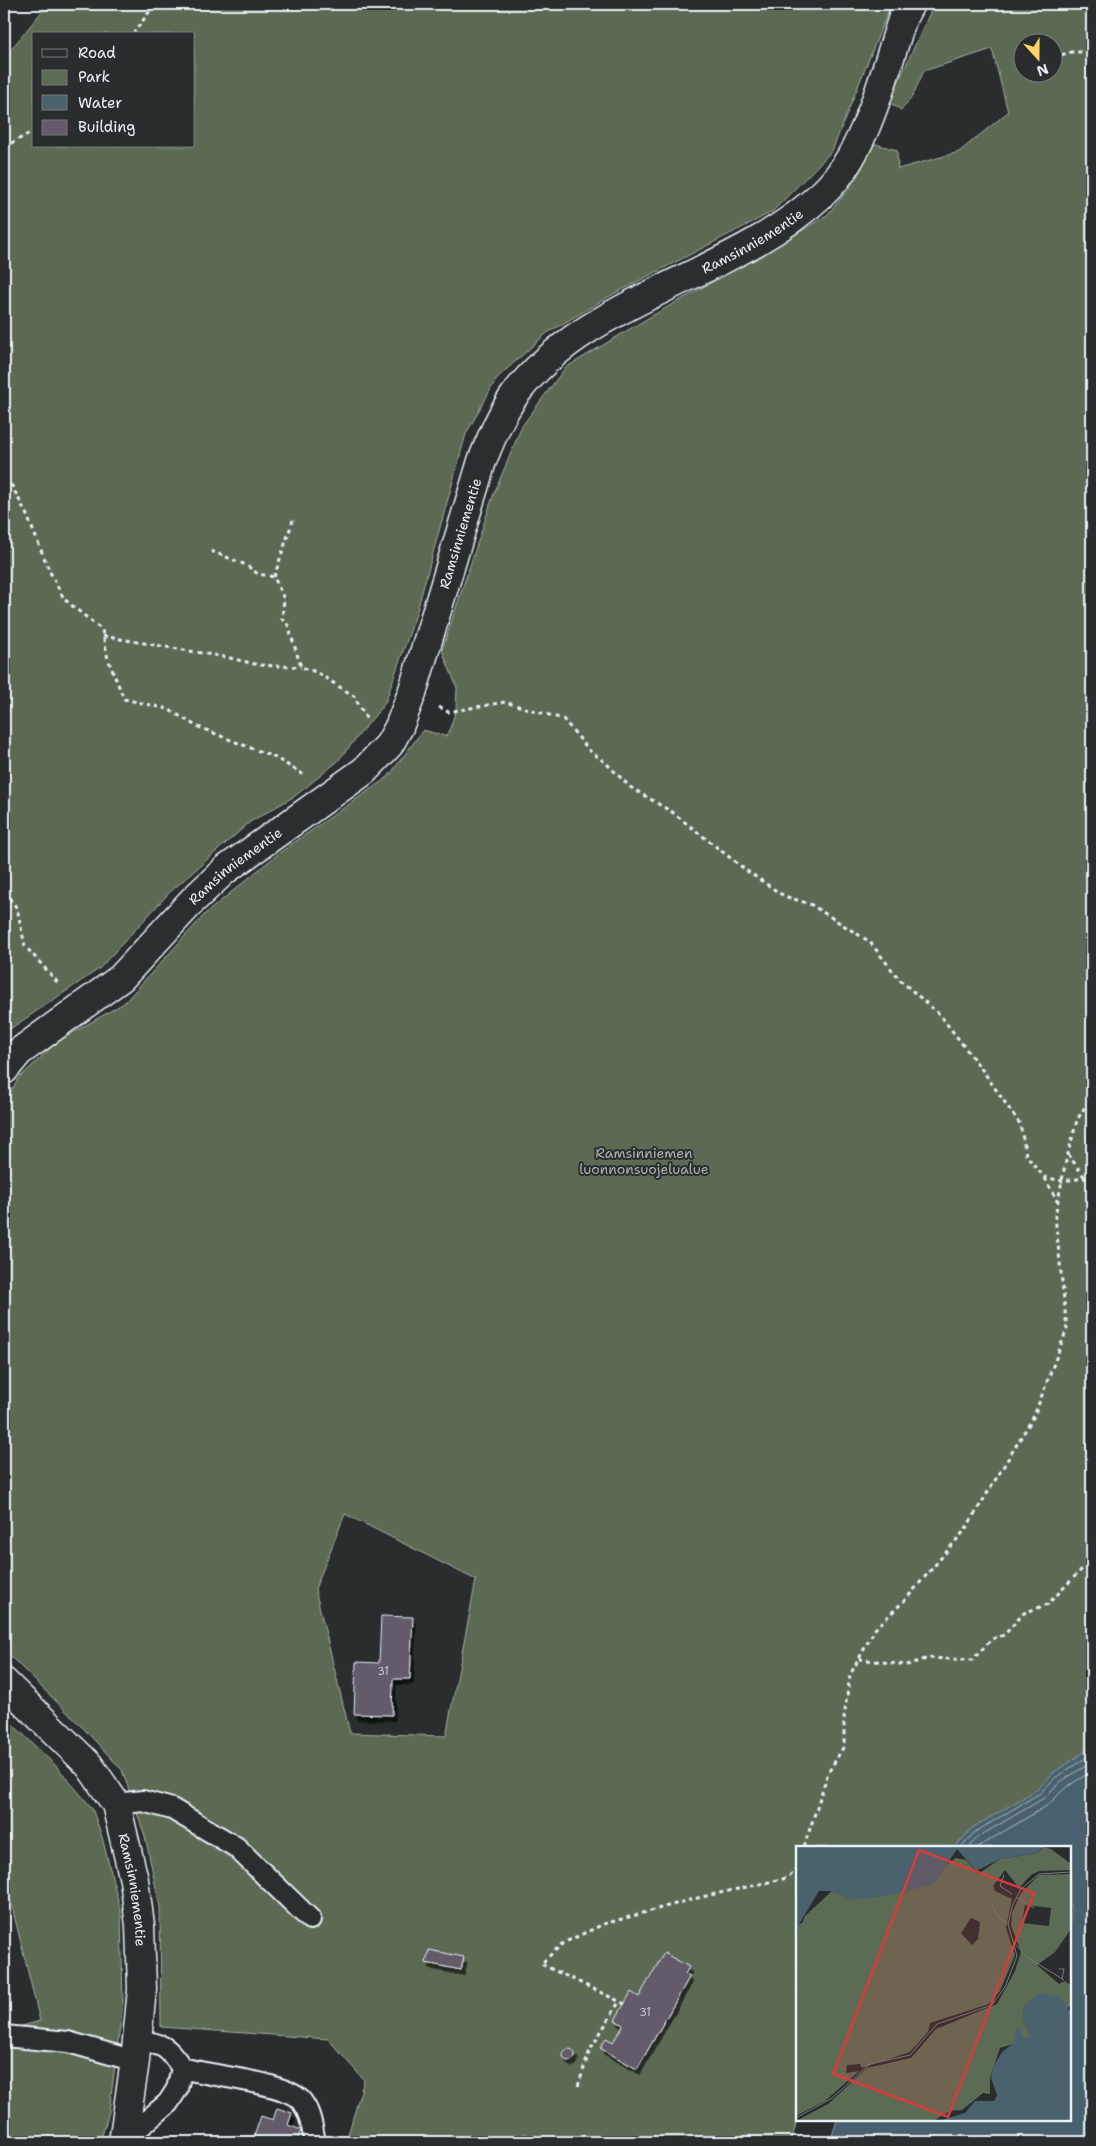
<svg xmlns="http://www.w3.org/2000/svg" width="1096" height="2146" font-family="'Shantell Sans',sans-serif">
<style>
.green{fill:#5c6b53;stroke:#a2aea6;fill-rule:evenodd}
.water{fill:#4a616e;stroke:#899ba5}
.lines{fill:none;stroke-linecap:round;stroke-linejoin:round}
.shore{stroke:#a9b7c1;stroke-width:1}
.building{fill:#645a6b;stroke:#e8f1f8;filter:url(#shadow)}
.service-casing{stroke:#e8f1f8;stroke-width:24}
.minor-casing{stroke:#e8f1f8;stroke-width:31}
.path{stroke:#e8f1f8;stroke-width:3;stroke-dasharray:4 4;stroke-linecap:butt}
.service{stroke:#2a2d2e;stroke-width:20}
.minor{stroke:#2a2d2e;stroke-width:28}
.labels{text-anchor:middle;stroke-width:4;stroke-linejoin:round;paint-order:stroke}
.number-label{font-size:11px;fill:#c7cbd5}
.street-label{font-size:14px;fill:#e8f1f8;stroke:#2a2d2e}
.park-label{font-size:14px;fill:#a9b5ae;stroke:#2a2d2e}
.inset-road{fill:none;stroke:#767b7f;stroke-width:1}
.view{fill:#d83c3d;fill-opacity:0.15;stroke:#d83c3d;stroke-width:2.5}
.inset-edge{fill:none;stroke:#e8f1f8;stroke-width:2.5}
</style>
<defs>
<filter id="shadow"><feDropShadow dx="3" dy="5.5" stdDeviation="0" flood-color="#0009"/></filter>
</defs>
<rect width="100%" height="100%" fill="#2a2d2e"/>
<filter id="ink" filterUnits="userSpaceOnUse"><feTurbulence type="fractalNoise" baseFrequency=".02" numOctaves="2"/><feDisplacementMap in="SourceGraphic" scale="10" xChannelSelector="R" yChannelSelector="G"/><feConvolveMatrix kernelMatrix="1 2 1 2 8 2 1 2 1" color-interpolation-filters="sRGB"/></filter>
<g filter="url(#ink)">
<!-- green -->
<path class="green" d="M48 4H891L832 151 772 212 610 296 547 333 497 378 466 434 416 614 385 703 337 762 295 796 250 822 169 893 99 969 4 1033V58ZM34 34H194V146H34Z
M934 4H1092V1826L1058 1847H797V2119L791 2142H544L524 2133 517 2142H346L364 2080 328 2039 161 2027 160 1907 145 1836 122 1770 84 1729 4 1650V1104L18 1079 57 1042 124 1003 206 913 279 853 388 777 423 730 445 736 448 734 456 710 457 688 442 650 493 496 522 426 565 368 648 318 782 243 827 215 848 190 862 168 872 143 897 150 898 169 959 152 1008 112 992 49 924 71 912 97 901 110 889 102ZM1024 42H1054V72H1024ZM345 1514 476 1580 446 1736 350 1733 315 1589Z
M4 1716 58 1768 92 1808 102 1837 121 1912 123 2003 109 2112 100 2142H4V2031L40 2021 4 1874Z"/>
<!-- water -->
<path class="water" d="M1092 1747V2142H830L837 2120H1070V1847H955L972 1828 1038 1789 1053 1773Z"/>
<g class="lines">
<!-- shore -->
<path class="shore" d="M961 1847 975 1832 1040 1793 1056 1777 1092 1754
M969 1847 978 1837 1044 1798 1060 1782 1092 1762
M978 1847 1048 1805 1065 1788 1092 1771"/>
</g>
<!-- building -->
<path class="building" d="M381 1616 413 1617 410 1679H393L392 1715 354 1714 356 1662 379 1663Z
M429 1950 464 1957 461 1970 426 1963Z
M664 1953 689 1967 685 1974 690 1976 637 2069 600 2048 606 2038 613 2042 623 2025 615 2020 631 1992 639 1997Z
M563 2055a6 6 0 1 1 12 0a6 6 0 1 1-12 0Z
M277 2108 292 2113 288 2125 301 2130 297 2142H252L261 2116 273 2120Z"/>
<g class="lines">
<defs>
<path id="service" d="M116 1804 143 1801 172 1809 236 1847 310 1919
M4 2036 68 2042 135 2061
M182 2068C208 2076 289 2082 302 2102 311 2114 312 2128 315 2142
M123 2141 168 2103 177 2089 182 2068C168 2047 163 2043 137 2041"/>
<g id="minor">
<path id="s1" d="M4 1070 19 1052 121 978 193 900 225 870 364 771 389 745 399 727 412 693 482 461C491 439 500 416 514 396 587 296 733 278 822 194 866 154 884 73 903 17L910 4"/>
<path id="s2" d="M4 1682 89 1765 116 1804 134 1880 140 1925 142 1989 135 2061 123 2142"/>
</g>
</defs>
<!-- service casing -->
<use href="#service" class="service-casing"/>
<!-- minor casing -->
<use href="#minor" class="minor-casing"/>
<!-- path -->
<path class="path" d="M133 34 155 4
M1054 57 1071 52H1092
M1017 68 1024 66
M4 147 34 131
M4 480 12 486 26 513 50 572 64 599 102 630 108 659 124 699 168 709 196 726 276 758 304 775
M211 551 246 565 258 574 274 577 284 599 282 619 288 625 301 667 316 672 354 696 367 720
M274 577 294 517
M103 636 230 658 259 665 301 667
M439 707 448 712 505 702 563 719 590 751 606 763 630 787 672 812 747 871 784 896 810 904 870 942 900 980 940 1015 983 1071 1020 1124 1026 1155 1044 1177 1062 1181 1085 1178 1092 1185
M4 892 17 908 25 946 60 985
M1068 1154 1085 1178
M1045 1178 1057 1201
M859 1659 907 1665 929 1658 972 1660 992 1639 1004 1635 1024 1613 1048 1604 1081 1570 1092 1564
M804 1847 828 1773 844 1746V1718L850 1675 875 1629 906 1599 965 1530 1034 1416 1067 1329 1055 1216 1065 1165 1077 1120 1092 1095
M625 2004 541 1964 563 1943 604 1924 693 1899 787 1878 797 1870
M578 2086 590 2050 619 2002"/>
<!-- service -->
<use href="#service" class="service"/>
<!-- minor -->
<use href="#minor" class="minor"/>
</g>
</g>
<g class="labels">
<!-- number labels -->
<g class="number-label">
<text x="383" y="1675">31</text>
<text x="645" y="2016">31</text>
</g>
<!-- street labels -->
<g class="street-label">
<text dy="5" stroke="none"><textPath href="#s1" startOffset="1165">Ramsinniementie</textPath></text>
<text dy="5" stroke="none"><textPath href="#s1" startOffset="730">Ramsinniementie</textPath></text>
<text dy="5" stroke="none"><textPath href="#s1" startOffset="310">Ramsinniementie</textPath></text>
<text dy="5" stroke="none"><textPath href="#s2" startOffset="254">Ramsinniementie</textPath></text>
</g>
<!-- park labels -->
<g class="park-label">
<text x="644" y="1158">Ramsinniemen<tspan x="644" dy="16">luonnonsuojelualue</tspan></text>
</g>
</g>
<!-- overview -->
<g transform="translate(796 1846)">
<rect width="275" height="275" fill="#2a2d2e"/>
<path d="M247 1 255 3 275 18V24L243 25 235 29 223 42 209 24 197 40 199 45 216 53 210 82 219 109 204 145 193 158 134 177 132 186 114 206 66 222 64 218 51 219 50 227 63 225 29 255 0 270V79L6 77 9 70 36 45H23L151 15 147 21 160 12 170 14 182 28 204 13 242 7ZM175 72 184 76 182 93 176 99 165 87ZM275 28V83L259 106 241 119 263 138 269 135 275 140V159L236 192 204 202 194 232V248L187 247 166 264 154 265 137 275H0L32 258 71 222 115 212 140 183 201 158 219 125 225 106 215 79 216 67 225 47 243 29ZM229 59 255 62 253 80 226 77Z" fill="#5c6b53" fill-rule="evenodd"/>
<path d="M0 0H247L242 7 204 13 180 25 161 3 138 38 95 49 57 54 31 44 23 45 3 78 0 108ZM243 147 264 151 275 167V275H142L169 267 179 255H198L201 249 195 232 197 221 206 206 219 196 220 183H224L228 193 234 191 227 174V161Z" fill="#4a616e"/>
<path class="inset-road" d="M208 29 204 40 216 48M220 51 238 62M196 59 201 69 212 78M220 99 231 111 268 134M263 123H268L266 133M0 272 36 252 74 218 114 209 141 178 196 159 209 141 221 110 212 78 217 58 225 43 243 28 275 26"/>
<path class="view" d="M123 4 238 47 152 271 37 228Z"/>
<rect width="275" height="275" class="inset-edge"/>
</g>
<!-- margin -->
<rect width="1096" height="2146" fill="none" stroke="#2a2d2e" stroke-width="20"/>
<rect x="10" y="10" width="1076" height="2126" fill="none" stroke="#e8f1f8" stroke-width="2" filter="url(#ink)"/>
<!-- legend -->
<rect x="32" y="32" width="162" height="115" fill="#2a2d2e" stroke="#767b7f"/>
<rect x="42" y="49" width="25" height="8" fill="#2a2d2e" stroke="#767b7f"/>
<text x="78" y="58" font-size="15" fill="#e8f1f8">Road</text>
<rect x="42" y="70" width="25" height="15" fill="#5c6b53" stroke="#767b7f"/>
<text x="78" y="82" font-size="15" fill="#e8f1f8">Park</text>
<rect x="42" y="95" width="25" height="15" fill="#4a616e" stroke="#767b7f"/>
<text x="78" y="108" font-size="15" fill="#e8f1f8">Water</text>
<rect x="42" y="120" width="25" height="15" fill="#645a6b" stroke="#767b7f"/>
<text x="78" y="132" font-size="15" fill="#e8f1f8">Building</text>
<!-- north arrow -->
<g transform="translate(1038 58) rotate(159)"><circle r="24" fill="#2a2d2e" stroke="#767b7f"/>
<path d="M0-4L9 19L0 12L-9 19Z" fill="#ffd166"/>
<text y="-8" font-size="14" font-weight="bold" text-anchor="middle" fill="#e8f1f8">N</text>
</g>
</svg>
